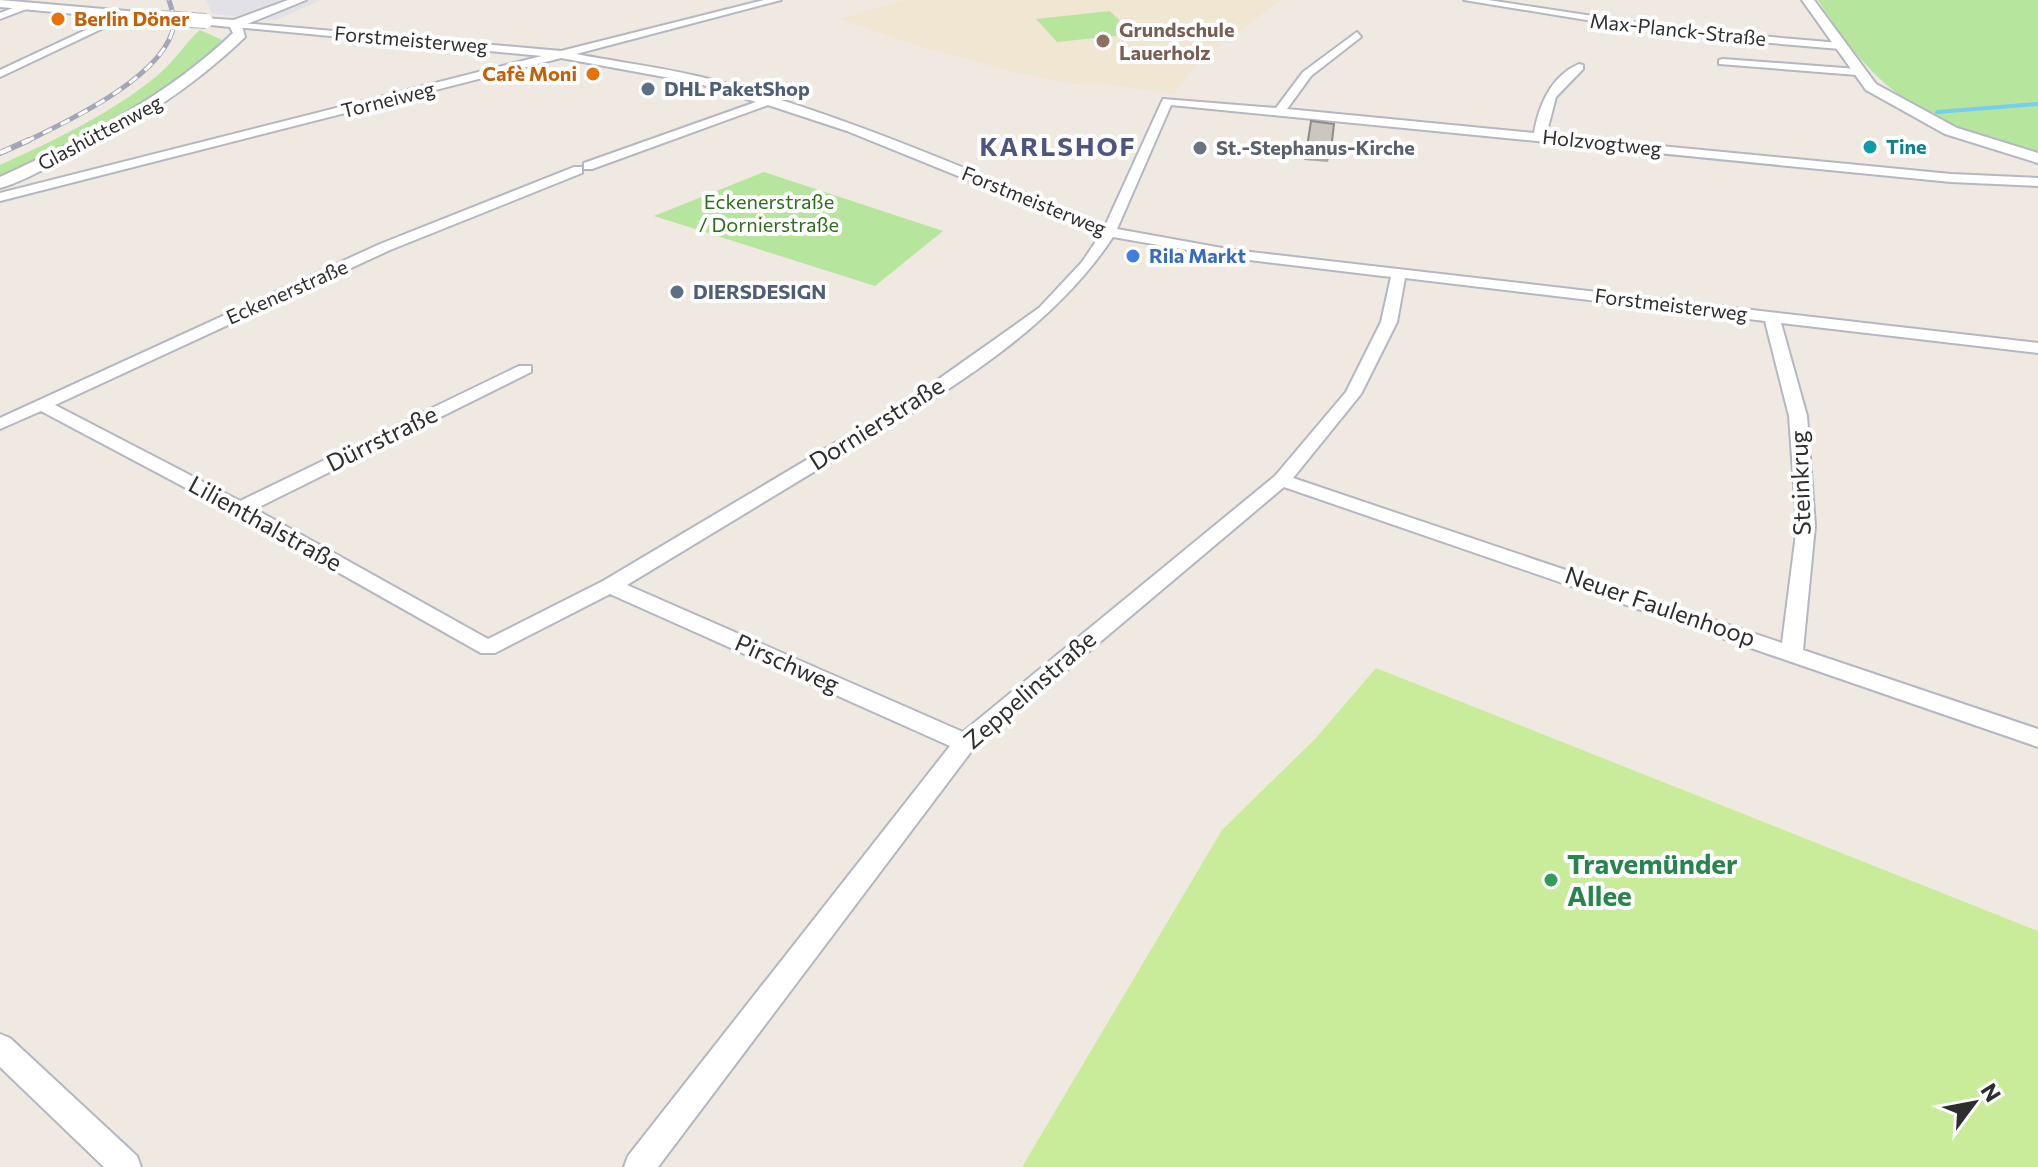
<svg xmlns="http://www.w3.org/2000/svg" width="2038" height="1167" font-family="Commissioner,sans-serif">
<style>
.industrial{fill:#e3e1e8}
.education{fill:#f0e6d1}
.green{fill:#b6e59e}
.pitch{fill:#c9ec9a}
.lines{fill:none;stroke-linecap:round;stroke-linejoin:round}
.stream{stroke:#75cff0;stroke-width:4}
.minor-casing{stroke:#b4b7c1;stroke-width:4}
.tertiary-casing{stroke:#b4b7c1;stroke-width:4}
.minor{fill:#fff;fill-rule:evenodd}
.tertiary{fill:#fff;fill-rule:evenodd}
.rail-far1-casing{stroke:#a3a6b8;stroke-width:5}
.rail-casing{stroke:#a3a6b8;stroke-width:6}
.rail-far1{stroke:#fff;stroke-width:3;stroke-dasharray:10;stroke-linecap:butt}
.rail{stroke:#fff;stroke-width:4;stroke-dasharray:12;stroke-linecap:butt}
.tertiary-bridge-casing{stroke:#b4b7c1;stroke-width:16;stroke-linecap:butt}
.tertiary-bridge{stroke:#fff;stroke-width:14}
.wall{fill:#afaba4}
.building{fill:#cbc7bf;stroke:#8e8b86;stroke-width:2}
.food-dot{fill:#e8710a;stroke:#fff;stroke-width:3}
.education-dot{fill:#8d6e63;stroke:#fff;stroke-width:3}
.service-dot{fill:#5c6f8a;stroke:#fff;stroke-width:3}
.culture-dot{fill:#0f9aa8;stroke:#fff;stroke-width:3}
.worship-dot{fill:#6b7280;stroke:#fff;stroke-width:3}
.shop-dot{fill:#3f7fe0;stroke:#fff;stroke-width:3}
.leisure-dot{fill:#2e9e5b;stroke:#fff;stroke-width:3}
.labels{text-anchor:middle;stroke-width:8;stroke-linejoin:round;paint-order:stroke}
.far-food-label{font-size:20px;font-weight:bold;fill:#c56008;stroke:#fff;text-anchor:start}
.far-education-label{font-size:20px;font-weight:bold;fill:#785e54;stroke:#fff;text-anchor:start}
.far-street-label{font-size:20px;fill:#2e2e2e;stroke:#fff}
.far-service-label{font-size:20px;font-weight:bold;fill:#4e5e75;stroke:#fff;text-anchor:start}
.far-culture-label{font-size:20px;font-weight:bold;fill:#0d838f;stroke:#fff;text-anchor:start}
.far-worship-label{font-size:20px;font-weight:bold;fill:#5b616d;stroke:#fff;text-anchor:start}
.far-park-label{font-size:20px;fill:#2c6e1b;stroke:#fff}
.far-shop-label{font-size:20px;font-weight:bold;fill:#366cbe;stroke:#fff;text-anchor:start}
.street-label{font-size:24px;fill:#2e2e2e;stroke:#fff}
.far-district-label{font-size:26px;font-weight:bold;letter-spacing:2px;fill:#4d5680;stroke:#fff}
.near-leisure-label{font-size:28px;font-weight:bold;fill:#27864d;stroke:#fff;text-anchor:start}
</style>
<rect width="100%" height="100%" fill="#efe9e1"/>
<!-- industrial -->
<path class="industrial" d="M206 0H321L276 20 212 14Z"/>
<!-- education -->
<path class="education" d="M904 0H1281L1195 65 1174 94 1097 83 1073 84 1014 72 915 45 840 19Z"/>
<!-- green -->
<path class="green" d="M1818 0H2038V154C1925 118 1884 104 1818 0Z
M1110 11 1133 34 1057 42 1036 19Z
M200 30 222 40C180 99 66 146 0 177V165C55 140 111 114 158 75 176 60 184 44 200 30Z
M764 172 943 231 875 286 654 216Z"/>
<!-- pitch -->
<path class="pitch" d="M1376 668 2038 931V1167H1022L1222 830 1316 738Z"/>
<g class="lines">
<!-- stream -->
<path class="stream" d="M1937 112 2038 104"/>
<defs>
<path id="minor" d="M764 0H781L576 54C617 62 660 67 701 77 839 112 972 172 1105 226L1163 99 1276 108 1303 72 1357 32 1361 37 1311 76 1287 109 1534 133C1539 105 1551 76 1579 64L1583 65V69L1556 97 1546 135 1951 174 2038 178V186L1951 182 1171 105 1117 229 1233 250 2038 343V353L1781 323 1807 416 1815 526 1803 650 2038 729V747L1284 487 973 749 658 1167H624L628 1156 950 746 610 594 495 653H481L233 513 41 411 0 429V418L380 244 574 167H582V173L390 250 55 405 240 501 519 366H531V372L255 509 488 639 603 581 919 393 1039 308 1082 262 1101 234 847 131 768 105 592 169H584V163L756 102 697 83 561 58 0 201V193L542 56 235 27 231 22 561 51ZM1113 237 1233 258 1391 277 1381 322 1346 392 1275 476 963 732 627 585C698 542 769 499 840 456 939 396 1048 335 1113 237ZM1405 278 1765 321 1789 416 1797 526 1782 643 1293 478 1361 394 1397 322Z
M1464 0H1488L1678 29 1840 43 1845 46 1840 49 1678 35Z
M26 3 29 8 0 19V13Z
M122 13 131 15 0 77V70Z
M1723 59 1857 69 1862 72 1857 75 1719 64V60Z
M0 1034 10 1038 137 1156 141 1167H104L0 1067Z"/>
<path id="tertiary" d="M0 0 161 14 168 18 161 22 0 7Z
M288 0H306L242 26 245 37C189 91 126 130 56 163 38 172 19 183 0 188V177C85 138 165 98 233 33L230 27 201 24V18L234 20Z
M1802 0H1814L1876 84 1957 128 2038 153V163L1945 134 1866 90Z"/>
</defs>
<!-- minor casing -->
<use href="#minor" class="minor-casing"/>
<!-- tertiary casing -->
<use href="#tertiary" class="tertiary-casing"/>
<!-- minor -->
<use href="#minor" class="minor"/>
<!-- tertiary -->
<use href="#tertiary" class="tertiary"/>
<defs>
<path id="rail-far1" d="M25 142C66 122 167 76 174 24 175 17 171 7 169 0"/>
<path id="rail" d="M0 153 29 140"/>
</defs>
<!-- rail-far1 casing -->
<use href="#rail-far1" class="rail-far1-casing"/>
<!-- rail casing -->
<use href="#rail" class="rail-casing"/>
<!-- rail-far1 -->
<use href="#rail-far1" class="rail-far1"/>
<!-- rail -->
<use href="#rail" class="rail"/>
<defs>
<path id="tertiary-bridge" d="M161 18 206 21"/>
</defs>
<!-- tertiary-bridge casing -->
<use href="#tertiary-bridge" class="tertiary-bridge-casing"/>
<!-- tertiary-bridge -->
<use href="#tertiary-bridge" class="tertiary-bridge"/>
</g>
<!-- wall -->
<path class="wall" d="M1311 121 1331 150 1328 162 1304 160Z"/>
<!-- building -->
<path class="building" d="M1311 121 1334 124 1331 150 1307 147Z"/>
<!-- markers -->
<g class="food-dot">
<circle cx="58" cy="19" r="8"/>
<circle cx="593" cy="74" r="8"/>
</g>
<circle class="education-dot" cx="1103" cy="41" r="8"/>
<g class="service-dot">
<circle cx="648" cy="89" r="8"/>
<circle cx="677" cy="292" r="8"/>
</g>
<circle class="culture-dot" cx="1870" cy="147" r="8"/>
<circle class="worship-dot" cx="1200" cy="148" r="8"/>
<circle class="shop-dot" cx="1133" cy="256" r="8"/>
<circle class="leisure-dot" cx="1551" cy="880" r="8"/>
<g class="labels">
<!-- far-food labels -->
<g class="far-food-label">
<text x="74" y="26">Berlin Döner</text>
<text x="577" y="81" text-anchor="end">Cafè Moni</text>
</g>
<!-- far-education labels -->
<g class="far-education-label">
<text x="1119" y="37">Grundschule<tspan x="1119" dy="23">Lauerholz</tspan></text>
</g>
<!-- far-street labels -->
<g class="far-street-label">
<text transform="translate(1678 30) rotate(6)" y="7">Max-Planck-Straße</text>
<text transform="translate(411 40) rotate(5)" y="7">Forstmeisterweg</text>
<text transform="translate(388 100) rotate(-14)" y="7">Torneiweg</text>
<text transform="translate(100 133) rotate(-28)" y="7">Glashüttenweg</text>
<text transform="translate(1602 143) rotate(6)" y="7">Holzvogtweg</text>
<text transform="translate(1034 201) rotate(22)" y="7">Forstmeisterweg</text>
<text transform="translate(287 292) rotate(-24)" y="7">Eckenerstraße</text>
<text transform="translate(1671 305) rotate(7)" y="7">Forstmeisterweg</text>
</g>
<!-- far-service labels -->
<g class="far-service-label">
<text x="664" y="96">DHL PaketShop</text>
<text x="693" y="299">DIERSDESIGN</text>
</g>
<!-- far-culture labels -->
<g class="far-culture-label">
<text x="1886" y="154">Tine</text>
</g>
<!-- far-worship labels -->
<g class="far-worship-label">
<text x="1216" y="155">St.-Stephanus-Kirche</text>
</g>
<!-- far-park labels -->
<g class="far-park-label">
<text x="769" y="209">Eckenerstraße<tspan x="769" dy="23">/ Dornierstraße</tspan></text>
</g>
<!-- far-shop labels -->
<g class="far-shop-label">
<text x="1149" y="263">Rila Markt</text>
</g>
<!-- street labels -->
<g class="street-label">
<text transform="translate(877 424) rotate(-32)" y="8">Dornierstraße</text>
<text transform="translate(382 439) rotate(-26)" y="8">Dürrstraße</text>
<text transform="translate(1801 483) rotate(-92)" y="8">Steinkrug</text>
<text transform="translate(265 524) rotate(29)" y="8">Lilienthalstraße</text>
<text transform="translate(1660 607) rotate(19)" y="8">Neuer Faulenhoop</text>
<text transform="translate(787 664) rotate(24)" y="8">Pirschweg</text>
<text transform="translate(1030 690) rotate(-41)" y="8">Zeppelinstraße</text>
</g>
<!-- far-district labels -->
<g class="far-district-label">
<text x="1058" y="156">KARLSHOF</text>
</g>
<!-- near-leisure labels -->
<g class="near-leisure-label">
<text x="1567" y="874">Travemünder<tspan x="1567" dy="32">Allee</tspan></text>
</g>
</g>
<!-- north arrow -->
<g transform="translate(1974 1103) rotate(58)" stroke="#ffffff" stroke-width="6" paint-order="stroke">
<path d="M0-6L14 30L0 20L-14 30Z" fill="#2e2e2e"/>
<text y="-12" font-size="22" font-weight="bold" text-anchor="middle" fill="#2e2e2e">N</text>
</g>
</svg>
